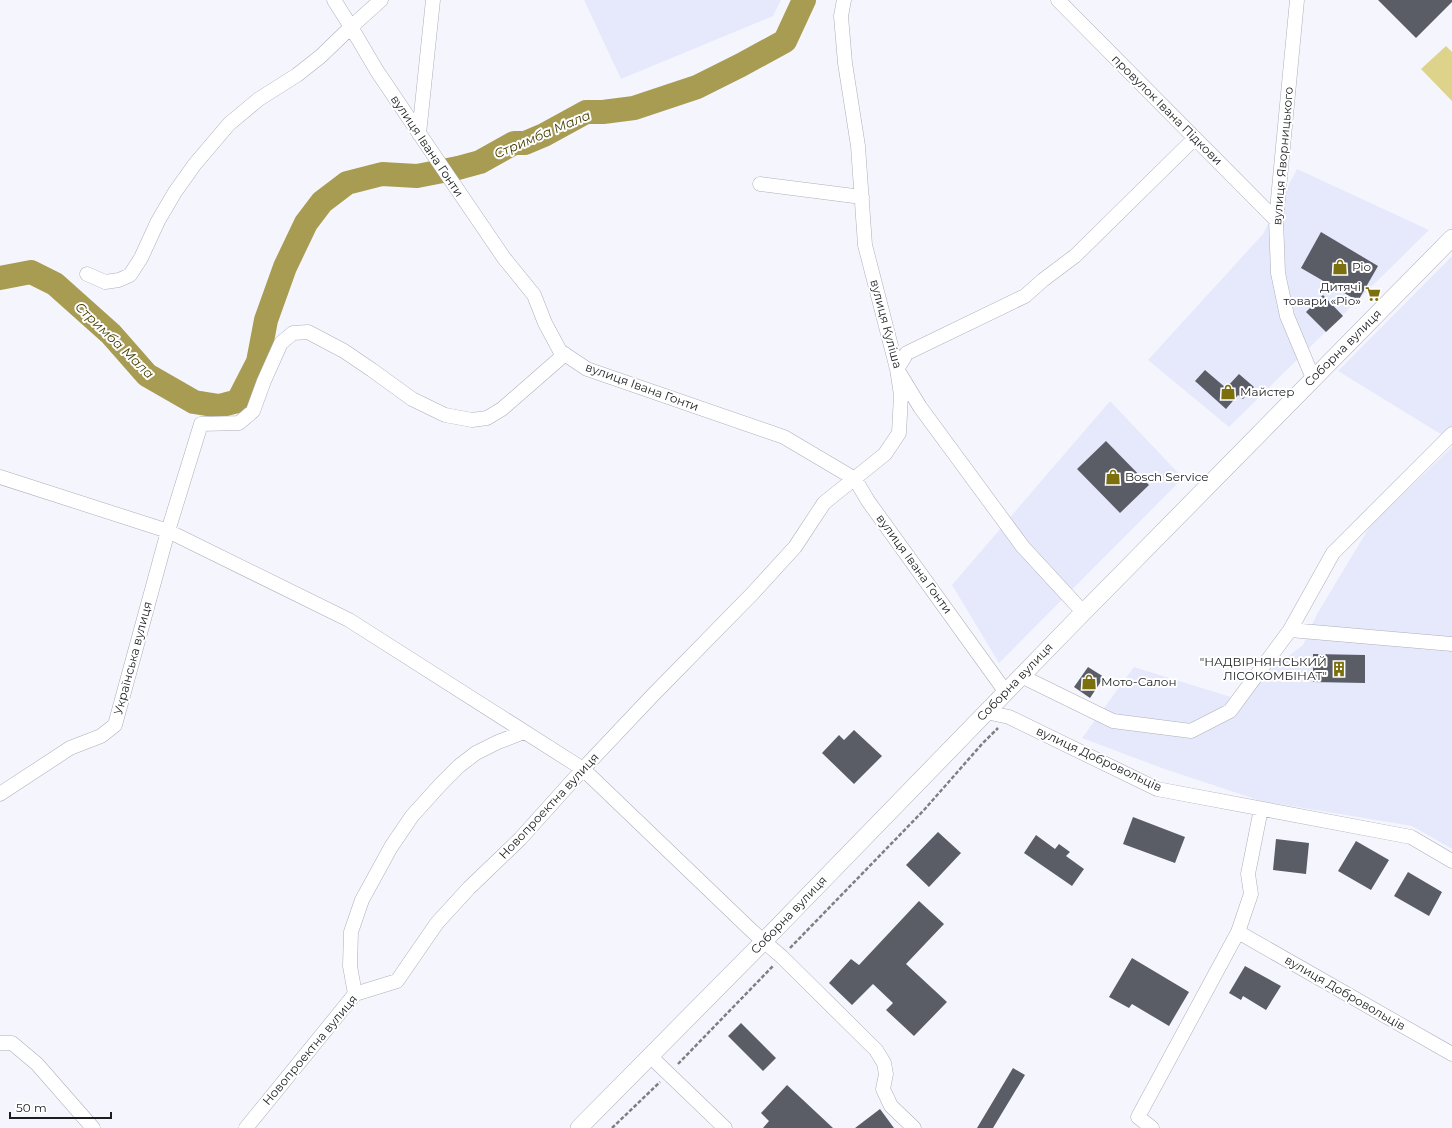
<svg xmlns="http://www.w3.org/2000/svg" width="1452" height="1128" font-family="Montserrat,sans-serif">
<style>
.built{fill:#e6e9fc}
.green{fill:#ded38a}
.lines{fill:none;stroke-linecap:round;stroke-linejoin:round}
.river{stroke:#a79c51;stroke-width:24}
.building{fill:#5a5c66}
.minor-casing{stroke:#adafba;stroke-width:15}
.major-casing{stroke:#adafba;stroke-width:18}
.path{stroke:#7e7f84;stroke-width:2.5;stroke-dasharray:4 2;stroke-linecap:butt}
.minor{stroke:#fff;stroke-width:14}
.major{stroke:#fff;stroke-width:17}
.labels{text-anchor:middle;stroke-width:4;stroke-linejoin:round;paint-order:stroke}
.street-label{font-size:12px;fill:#1c1d21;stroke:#fff}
.poi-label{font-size:12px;fill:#1c1d21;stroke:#fff;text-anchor:start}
.water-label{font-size:13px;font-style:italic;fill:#473f00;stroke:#fff}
</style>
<rect width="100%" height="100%" fill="#f5f6fd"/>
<!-- built -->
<path class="built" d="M584 0H781L773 16 621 79Z
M1297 169 1429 230 1229 427 1148 360 1263 234Z
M1452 256V441L1338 371Z
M1110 401 1183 478 999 663 952 585Z
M1452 447V849L1412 826 1261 801 1159 767 1082 738 1134 667 1234 698 1303 645 1317 614 1370 526Z"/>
<!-- green -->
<path class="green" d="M1446 46 1452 52V101L1421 69Z"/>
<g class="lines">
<!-- river -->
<path class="river" d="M0 278 31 272 55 284 111 334 147 375 194 402 219 406 238 401 258 362 266 320 285 267 306 223 322 202 347 183 382 174 417 176 458 168 480 162 514 143H525L544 135 586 112H603L634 108 697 87 741 65 785 41 804 0"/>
</g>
<!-- building -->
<path class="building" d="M1378 0H1452V2L1416 38Z
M1321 232 1378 266 1358 301 1301 268Z
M1323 295 1343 316 1326 332 1306 312Z
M1205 370 1226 388 1239 374 1254 387 1243 399 1238 395 1226 409 1195 381Z
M1106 441 1149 485 1120 513 1077 469Z
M1313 654 1365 655V683L1313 682Z
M1088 667 1104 677 1090 698 1074 687Z
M854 730 882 756 854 784 822 753 839 735 844 740Z
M1133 817 1185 837 1175 863 1123 844Z
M938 832 961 853 929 887 906 865Z
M1036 835 1055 849 1059 844 1070 852 1066 856 1084 869 1072 886 1024 853Z
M1276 839 1309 843 1306 874 1273 870Z
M1356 841 1389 860 1371 890 1338 871Z
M1408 872 1442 892 1429 916 1394 896Z
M919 901 944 924 906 964 947 1002 914 1036 886 1010 893 1003 873 984 852 1005 829 983 851 959 859 965Z
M1132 958 1189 992 1169 1026 1132 1004 1129 1008 1109 997Z
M1245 966 1281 986 1266 1010 1243 996 1241 1000 1229 993Z
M741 1023 776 1058 763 1071 728 1036Z
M1013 1068 1025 1075 993 1128H977Z
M787 1085 833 1128H763L769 1121 761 1113Z
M880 1109 894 1128H855Z"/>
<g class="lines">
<defs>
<path id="minor" d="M381 0 351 27 377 71 427 145 504 258 534 295 545 323 560 351 587 369 784 437 855 479 868 501 1005 691
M844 0 841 16 845 63 858 146 865 245 897 369 920 407 1023 547 1083 612
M1058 0 1276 220
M1297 0 1276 220 1278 273 1287 316 1313 378
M419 134 433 0
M760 184 862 197
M87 274 105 282 119 280 130 275 141 258 158 221 175 192 195 164 229 124 259 99 297 75 321 56 351 27 334 0
M0 477 168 531 349 620 583 769 752 931 782 957 876 1050 884 1063 886 1074 883 1089 891 1106 914 1128
M1290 630 1333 553 1452 434
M1021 676 1113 721 1191 731 1230 711 1290 630 1452 644
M986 712 1009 717 1157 789 1411 837 1452 861
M0 794 70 748 101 736 115 725 168 531 201 424 239 423 253 411 264 381 281 343 293 333 308 332 344 351 372 370 412 399 445 415 472 420 487 418 502 409 565 354
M1238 932 1452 1054
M355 994 350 966 351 932 362 900 391 847 412 816 441 784 459 766 476 753 498 742 524 732
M0 1043H12L37 1064 93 1128
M650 1056 725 1128
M246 1128 355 994 397 981 437 923 469 888 520 839 583 769 652 696 753 593 795 547 824 503 885 454 899 433 901 395 897 369 907 353 1025 296 1043 280 1075 256 1195 138
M1152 1128 1138 1117 1238 932 1251 894 1248 874 1261 809"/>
<path id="major" d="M579 1128 763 942 1073 623 1452 238"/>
</defs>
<!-- minor casing -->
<use href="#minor" class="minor-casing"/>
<!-- major casing -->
<use href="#major" class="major-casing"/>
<!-- path -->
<path class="path" d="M790 948 924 810 982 744 998 728
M678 1064 773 966
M612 1128 660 1082"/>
<!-- minor -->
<use href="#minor" class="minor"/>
<!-- major -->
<use href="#major" class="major"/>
</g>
<!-- icons -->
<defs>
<symbol id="shop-bare" viewBox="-9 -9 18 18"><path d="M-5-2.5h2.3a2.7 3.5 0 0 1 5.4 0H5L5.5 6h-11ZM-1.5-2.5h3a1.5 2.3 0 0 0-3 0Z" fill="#7c6f0e" stroke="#fff" stroke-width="2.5" paint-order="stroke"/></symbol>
<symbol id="supermarket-bare" viewBox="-9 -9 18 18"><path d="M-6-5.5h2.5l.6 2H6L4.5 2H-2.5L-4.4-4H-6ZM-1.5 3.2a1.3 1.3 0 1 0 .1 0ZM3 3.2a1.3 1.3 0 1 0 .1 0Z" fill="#7c6f0e" stroke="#fff" stroke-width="2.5" paint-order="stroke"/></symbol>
<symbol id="building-bare" viewBox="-9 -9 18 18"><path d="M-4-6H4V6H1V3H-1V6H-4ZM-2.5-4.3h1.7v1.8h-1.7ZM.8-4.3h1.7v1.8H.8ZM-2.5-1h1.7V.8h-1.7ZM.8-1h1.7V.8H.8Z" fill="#7c6f0e" stroke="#fff" stroke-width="2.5" paint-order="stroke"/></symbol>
</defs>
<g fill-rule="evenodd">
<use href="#shop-bare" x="1329" y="256" width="22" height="22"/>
<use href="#supermarket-bare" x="1362" y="283" width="22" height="22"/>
<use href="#shop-bare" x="1217" y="381" width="22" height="22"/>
<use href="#shop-bare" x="1102" y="466" width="22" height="22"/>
<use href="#building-bare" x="1328" y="658" width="22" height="22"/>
<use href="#shop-bare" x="1078" y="671" width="22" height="22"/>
</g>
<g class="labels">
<!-- street labels -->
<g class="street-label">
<text transform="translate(1167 110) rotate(45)" y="4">провулок Івана Підкови</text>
<text transform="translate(427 146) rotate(56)" y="4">вулиця Івана Гонти</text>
<text transform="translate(1283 156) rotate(-85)" y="4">вулиця Яворницького</text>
<text transform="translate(886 324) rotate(75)" y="4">вулиця Куліша</text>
<text transform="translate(1343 348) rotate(-45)" y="4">Соборна вулиця</text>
<text transform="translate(642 387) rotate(20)" y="4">вулиця Івана Гонти</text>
<text transform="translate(914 564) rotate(54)" y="4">вулиця Івана Гонти</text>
<text transform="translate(133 658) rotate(-75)" y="4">Українська вулиця</text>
<text transform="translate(1015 682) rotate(-46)" y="4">Соборна вулиця</text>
<text transform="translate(1099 759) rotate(25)" y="4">вулиця Добровольців</text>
<text transform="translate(549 806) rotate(-47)" y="4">Новопроектна вулиця</text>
<text transform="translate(789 915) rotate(-46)" y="4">Соборна вулиця</text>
<text transform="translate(1345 993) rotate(30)" y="4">вулиця Добровольців</text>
<text transform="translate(310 1050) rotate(-50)" y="4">Новопроектна вулиця</text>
</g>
<!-- poi labels -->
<g class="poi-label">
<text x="1352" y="271">Ріо</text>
<text x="1361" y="291" text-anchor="end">Дитячі<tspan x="1361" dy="14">товари «Ріо»</tspan></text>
<text x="1240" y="396">Майстер</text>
<text x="1125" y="481">Bosch Service</text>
<text x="1327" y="666" text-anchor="end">"НАДВІРНЯНСЬКИЙ<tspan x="1327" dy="14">ЛІСОКОМБІНАТ"</tspan></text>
<text x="1101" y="686">Мото-Салон</text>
</g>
<!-- water labels -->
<g class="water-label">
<text transform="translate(542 134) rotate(-23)" y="5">Стримба Мала</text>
<text transform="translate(115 340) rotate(44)" y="5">Стримба Мала</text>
</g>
</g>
<!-- scale -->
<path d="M10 1112v6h101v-6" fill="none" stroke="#1c1d21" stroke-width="2"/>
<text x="16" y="1112" font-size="12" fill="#1c1d21" stroke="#ffffff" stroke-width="3" paint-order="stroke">50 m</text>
</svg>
